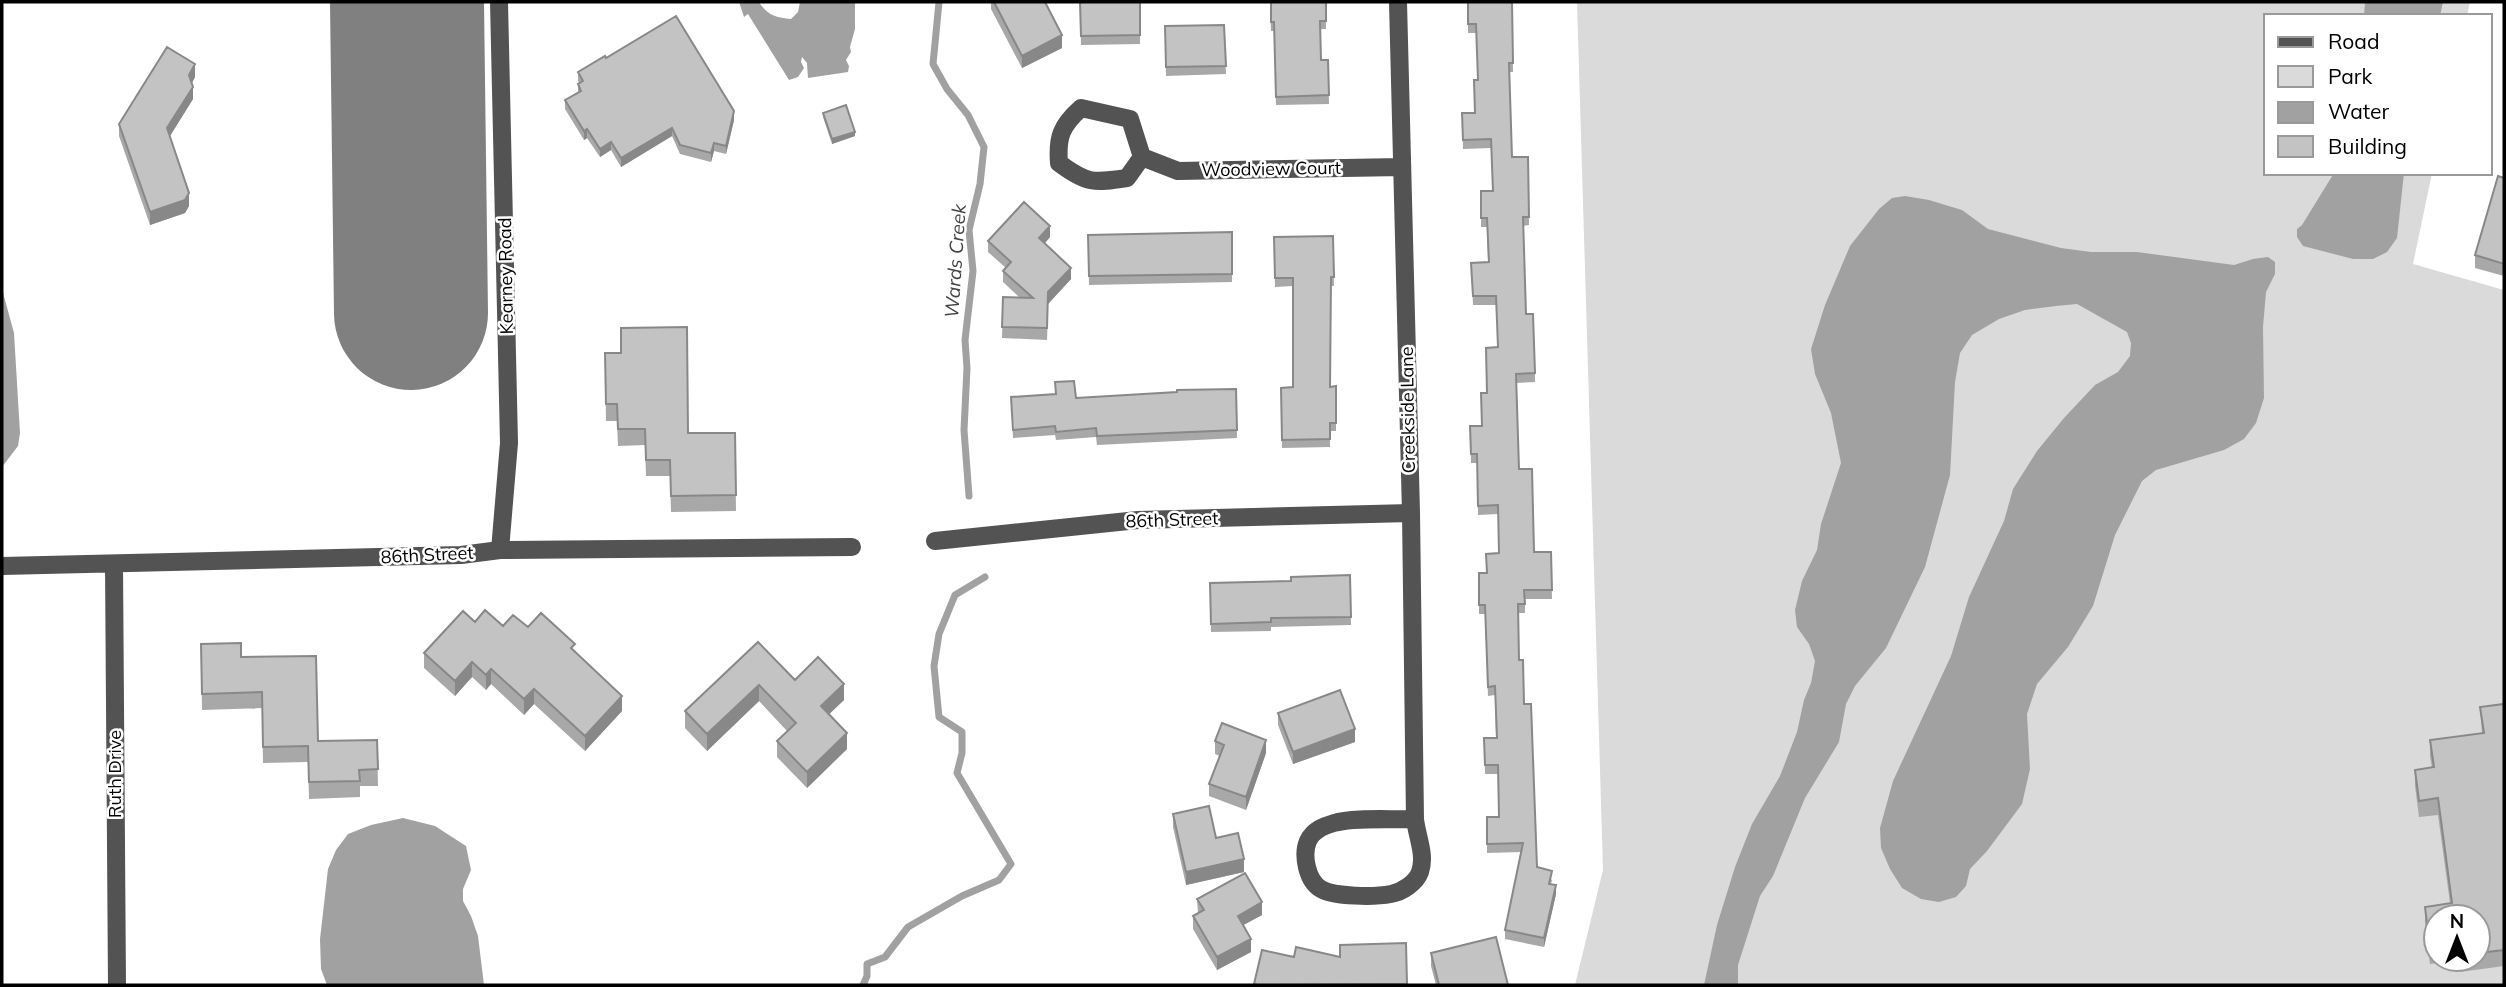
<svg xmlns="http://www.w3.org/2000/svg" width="2506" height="987" font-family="Mulish,sans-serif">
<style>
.green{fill:#dadada;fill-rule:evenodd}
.water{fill:#a1a1a1}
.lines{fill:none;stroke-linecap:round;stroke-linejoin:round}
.stream{stroke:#a1a1a1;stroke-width:7}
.runway{stroke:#808080;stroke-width:154}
.minor{stroke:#535353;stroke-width:18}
.wall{fill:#a8a8a8;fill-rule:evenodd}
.shaded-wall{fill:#888}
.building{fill:#c3c3c3;stroke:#888;stroke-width:2}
.labels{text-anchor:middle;stroke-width:5;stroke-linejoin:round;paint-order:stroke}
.street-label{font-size:18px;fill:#000;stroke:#fff}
.water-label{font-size:19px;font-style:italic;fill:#424242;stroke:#fff}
</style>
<rect width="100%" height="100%" fill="#fff"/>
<!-- green -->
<path class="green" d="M1577 2H2470L2467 16H2266V173H2432L2413 264 2504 290V985H1575L1603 870ZM2436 917H2478V959H2436Z"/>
<!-- water -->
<path class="water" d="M739 2H759C767 15 776 18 791 19L798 12 800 2H855V29L850 47 851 52 846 60 849 66 848 72 808 78 807 63 802 57 801 62 804 68 798 77 789 80 748 14 744 17Z
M2365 2H2443L2440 16H2364Z
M2334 173H2404L2397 238 2387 252 2373 259H2353L2303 246 2297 237V229L2302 225Z
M1905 196 1929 200 1962 210 1988 229 2061 248 2091 252H2137L2234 265 2253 259 2268 257 2275 262V274L2266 292 2263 327 2264 398 2256 423 2244 439 2224 450 2156 470 2142 481 2115 535 2093 606 2068 647 2037 684 2027 714 2030 769 2022 804 1987 851 1970 869 1966 886 1956 897 1939 902 1921 899 1902 888 1890 869 1881 848 1880 828 1893 781 1951 656 1969 597 2004 521 2013 489 2037 451 2064 418 2095 385 2118 372 2130 356 2131 343 2127 332 2077 304 2056 306 2025 310 1999 319 1972 335 1960 353 1955 382 1950 475 1925 567 1886 648 1855 686 1846 704 1839 742 1805 798 1773 876 1760 896 1738 965V985H1704L1717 925 1735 867 1752 824 1780 776 1797 732 1804 700 1811 683 1815 661 1809 644 1797 627 1795 610 1802 581 1817 550 1821 524 1841 463 1831 413 1815 374 1811 349 1825 305 1850 246 1879 209 1892 198Z
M2 289 14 333 20 433 18 446 2 467Z
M403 818 435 826 466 846 471 870 463 889V901L471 916 478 936 484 985H327L321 969 320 939 328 869 336 850 348 834 371 825Z"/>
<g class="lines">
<!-- stream -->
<path class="stream" d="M939 2 933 64 947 89 968 115 984 147 980 184 969 230 973 271 965 340 967 368 964 430 969 496
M863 985 867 976V964L885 957 908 927 962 896 999 880 1011 864 957 773 962 753V732L939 717 934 666 939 634 955 595 985 577"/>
<!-- runway -->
<path class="runway" d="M407 2 411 313"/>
<!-- minor -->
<path class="minor" d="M499 2 509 443 500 550
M1398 2 1411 513 1415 819C1417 837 1426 855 1420 872 1416 883 1402 892 1391 894 1375 897 1334 897 1321 889 1307 881 1302 855 1308 841 1313 830 1324 826 1334 823 1353 817 1393 820 1415 819
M1142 157 1127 178C1094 183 1087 184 1059 163 1057 137 1061 126 1081 108L1130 119 1142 157 1178 171 1402 167
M935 541 1138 520 1411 513
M114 564 117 985
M2 566 461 555 500 550 852 547"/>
</g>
<!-- wall -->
<path class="wall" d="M991 2H1045L1062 48 1022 68 991 9Z
M1080 2H1140V44L1081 45Z
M1270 2H1326V29H1320L1321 60H1328L1329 104 1276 105 1274 31H1271Z
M1468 2H1512L1513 72H1509L1512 157H1528L1529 225 1523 226 1526 314 1535 373V382L1516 383 1519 469 1534 552H1551L1552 599H1525V613H1518L1519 660 1524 704 1537 867 1552 880 1551 884 1556 894 1544 947 1505 939V930L1522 852 1487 853V817H1499L1498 774H1485L1484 738H1496L1495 695 1488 696 1485 614H1479V573H1486L1499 553 1498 514 1478 515 1477 463H1471L1470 426H1482L1487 393 1498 347 1496 305H1473L1471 263 1488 262 1487 227H1481V191H1493L1491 148 1463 149 1462 113H1475L1478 80 1476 33H1468Z
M1224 25 1226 74 1166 76 1165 26Z
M606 58 734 120 726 154 714 151 711 162 680 154 672 136 621 167 611 150 600 157 587 138 584 140 565 109V100L578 93V84L580 83 578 81V72Z
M195 77 192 83 193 99 169 137 189 206 185 213 150 225 119 136V124Z
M823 113 855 136 832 144 823 117Z
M2504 178V276L2475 268V255Z
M1088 235 1232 274V282L1089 285Z
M1333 236 1334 286H1331L1330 387 1336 386V431H1330V447L1282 448 1281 388 1293 387V286L1275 287 1274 237Z
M1050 237 1045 243 1071 279 1048 304 1047 340 1002 338 1003 297 1020 298 1003 282V271L1006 268 988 252V241Z
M605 353 688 433H735L736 511 671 512 670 476H646L645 445 618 446 617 421H606Z
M1055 382 1076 398 1236 389 1237 438 1097 445 1096 437 1056 440 1055 435 1013 438 1011 397 1055 394Z
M1350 575 1351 625 1271 627V631L1211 632 1210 583 1291 581Z
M503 626 528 627 575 652 622 711 585 751 534 704 524 715 491 684 486 690 472 677 455 696 424 668V653Z
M758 642 795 680 844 700 829 714 847 749 807 788 777 757V741L787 731 759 701 707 751 685 728V711Z
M201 644 241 657 318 741 377 740 378 786H360V797L309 799 308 762 263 763 262 708 202 710Z
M2504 704V966L2460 972 2458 960 2430 964 2425 923V907L2450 903 2438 815 2419 817 2415 786V770L2432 768 2430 756V740L2482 733 2480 707ZM2436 917H2478V959H2436Z
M1278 713 1355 742 1293 764 1278 725Z
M1215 741 1266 753 1246 810 1209 796V784L1220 756 1215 754Z
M1173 814 1216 838 1244 872 1186 885 1173 827Z
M1197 899 1262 915 1243 925 1251 952 1217 970 1193 929V916L1198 913Z
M1431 953 1508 985H1436L1431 966Z"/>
<!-- shaded-wall -->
<path class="shaded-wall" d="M1062 35V48L1022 68V56Z
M195 64V77L189 88V75Z
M193 87V99L167 141V128Z
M734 111V120L726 154V146Z
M672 128V136L621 167V158Z
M587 129V138L584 140V131Z
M855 132V136L832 144V139Z
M611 142V150L600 157V149Z
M714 143V151L711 162V153Z
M189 193V206L185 213 150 225V212Z
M1050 226V237L1039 250V238Z
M1071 268V279L1048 304 1047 340 1048 292Z
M472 662V677L455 696V681Z
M491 669V684L486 690V675Z
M844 684V700L821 722V706Z
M759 685V701L707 751V734Z
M534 689V704L524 715V699Z
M622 696V711L585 751V736Z
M1355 729V742L1293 764V752Z
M847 733V749L807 788V772Z
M1266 740V753L1246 810V797Z
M1244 859V872L1186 885V872Z
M1556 885V894L1544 947V938Z
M1262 902V915L1238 928V916Z
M1251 939V952L1217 970V957Z"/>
<!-- building -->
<path class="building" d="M994 2H1045L1062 35 1022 56Z
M1080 2H1140V35L1081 36Z
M1271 2H1326V21H1320L1321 60H1328L1329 95 1276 97 1274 22H1271Z
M1468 2H1512L1513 63H1509L1512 157H1528L1529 217H1523L1526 314H1533L1535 373 1516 374 1519 469H1532L1534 552H1551L1552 590H1524L1525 604H1518L1519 660H1523L1524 704H1531L1537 867 1552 871 1549 884 1556 885 1544 938 1505 930 1523 843 1487 844V817H1499L1498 765H1485L1484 738H1497L1495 686 1488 687 1485 605H1479V573H1487L1486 554 1499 553 1498 505 1478 506 1477 454H1471L1470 426H1482L1481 393H1487L1486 348 1498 347 1496 296H1473L1471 263 1489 262 1487 218H1481V191H1493L1491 139 1463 140 1462 113H1475L1474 80H1478L1476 24H1468Z
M676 16 734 111 726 146 714 143 711 153 680 145 672 128 621 158 611 142 600 149 587 129 584 131 565 100 581 91 578 84 583 81 578 72 605 56 606 58Z
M1224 25 1226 66 1166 67 1165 26Z
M167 47 195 64 189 75 193 87 167 128 189 193 185 200 150 212 119 124Z
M846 105 855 132 832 139 823 113Z
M2498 176 2504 178V264L2475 255Z
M1024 202 1050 226 1039 238 1071 268 1048 292 1047 328 1002 327 1003 297 1033 298 1003 271 1011 262 988 241Z
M1232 232V274L1089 276 1088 235Z
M1333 236 1334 277H1331L1330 387 1336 386V423H1330V439L1282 440 1281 388 1293 387V278H1275L1274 237Z
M687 327 688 433H735L736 495 671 496 670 460H646L645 429H618L617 404H606L605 353H621V328Z
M1074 381 1076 398 1177 392V390L1236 389 1237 430 1097 436 1096 428 1056 432 1055 426 1013 430 1011 397 1056 394 1055 382Z
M1350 575 1351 617 1271 618V622L1211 624 1210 583 1291 581V577Z
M485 610 503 626 513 615 528 627 541 613 575 644 571 648 622 696 585 736 534 689 524 699 491 669 486 675 472 662 455 681 424 653 463 611 475 622Z
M758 642 795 680 818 657 844 684 821 706 847 733 807 772 777 741 796 723 759 685 707 734 685 711Z
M241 643V657L316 656 318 741 377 740 378 769 359 770 360 781 309 782 308 746 263 747 262 692 202 694 201 644Z
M1340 690 1355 729 1293 752 1278 713Z
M2504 704V950L2478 953V917H2436V946L2430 947 2425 907 2452 903 2438 798 2419 801 2415 770 2434 767 2430 740 2484 733 2480 707Z
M1222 723 1266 740 1246 797 1209 784 1224 745 1215 741Z
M1209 806 1216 838 1238 833 1244 859 1186 872 1173 814Z
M1245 873 1262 902 1238 916 1251 939 1217 957 1193 916 1204 910 1197 899Z
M1496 937 1508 985H1439L1431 953Z
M1406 943 1407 984 1258 985 1254 984 1262 950 1294 957 1296 947 1340 957V945Z"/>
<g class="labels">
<!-- street labels -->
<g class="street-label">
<text transform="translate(1271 169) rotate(-1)" y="6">Woodview Court</text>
<text transform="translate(506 276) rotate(-91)" y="6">Kearney Road</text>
<text transform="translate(1408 410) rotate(-91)" y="6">Creekside Lane</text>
<text transform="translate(1172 520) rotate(-2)" y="6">86th Street</text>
<text transform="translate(427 555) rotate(-3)" y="6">86th Street</text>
<text transform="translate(115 774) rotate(-90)" y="6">Ruth Drive</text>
</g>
<!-- water labels -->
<g class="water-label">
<text transform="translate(955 261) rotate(-86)" y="7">Wards Creek</text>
</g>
</g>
<!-- border -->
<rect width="2506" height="987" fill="none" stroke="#000000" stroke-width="7"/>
<!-- legend -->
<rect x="2264" y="14" width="228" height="161" fill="#ffffff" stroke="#999999" stroke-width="2"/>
<rect x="2278" y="37" width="35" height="10" fill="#535353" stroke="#999999" stroke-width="2"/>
<text x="2328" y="49" font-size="21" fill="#000000">Road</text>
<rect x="2278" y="66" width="35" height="21" fill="#dadada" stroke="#999999" stroke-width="2"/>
<text x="2328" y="84" font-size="21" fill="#000000">Park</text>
<rect x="2278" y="102" width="35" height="21" fill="#a1a1a1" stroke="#999999" stroke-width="2"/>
<text x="2328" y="119" font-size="21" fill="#000000">Water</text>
<rect x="2278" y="136" width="35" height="21" fill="#c3c3c3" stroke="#999999" stroke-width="2"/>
<text x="2328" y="154" font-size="21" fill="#000000">Building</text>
<!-- north arrow -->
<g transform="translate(2457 938)"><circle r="33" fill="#ffffff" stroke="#999999" stroke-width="2"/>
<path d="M0-5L12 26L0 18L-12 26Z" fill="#000000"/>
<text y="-10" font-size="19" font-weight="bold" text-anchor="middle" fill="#000000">N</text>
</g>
</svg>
